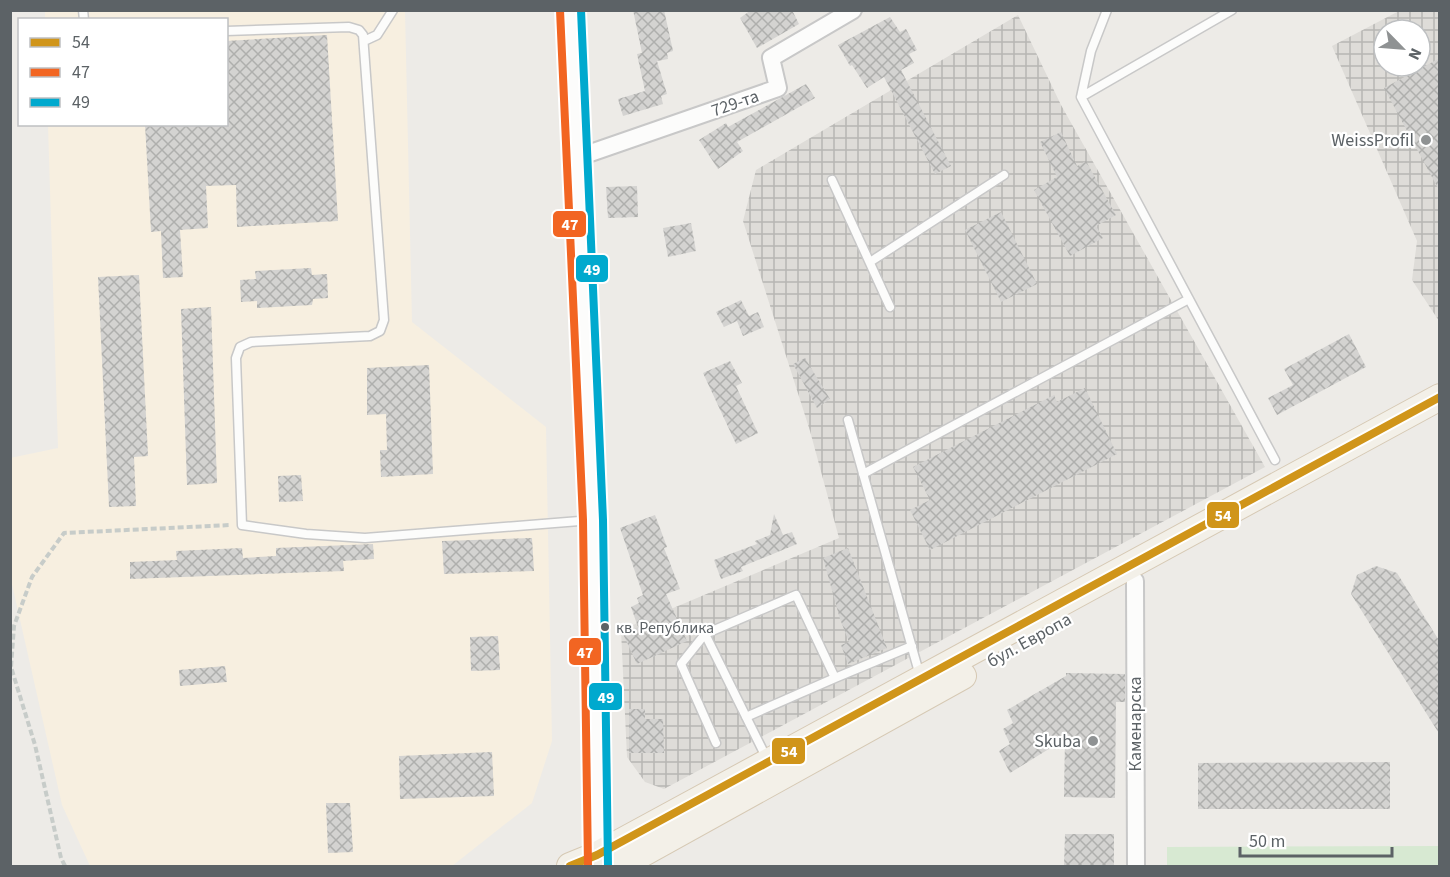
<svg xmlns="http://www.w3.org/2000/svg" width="1450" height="877" font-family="'Source Sans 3',sans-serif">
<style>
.commercial{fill:#f7efe0}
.industrial{fill:url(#industrial-grid);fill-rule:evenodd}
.green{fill:#d7e9d2}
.building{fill:url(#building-cross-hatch)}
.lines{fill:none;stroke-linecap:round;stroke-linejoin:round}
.service-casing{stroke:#c8c8c8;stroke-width:11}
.minor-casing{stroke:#c8c8c8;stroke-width:20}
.tertiary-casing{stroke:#c8c8c8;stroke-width:22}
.primary-casing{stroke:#d6c9b4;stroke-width:28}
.path{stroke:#c7ccc9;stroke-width:4;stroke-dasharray:6 3;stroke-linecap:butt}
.service{stroke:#fcfcfb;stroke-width:8}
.minor{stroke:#fcfcfb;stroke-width:16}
.tertiary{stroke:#fcfcfb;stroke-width:20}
.primary{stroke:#f3f0e8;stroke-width:26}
.bus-1-casing{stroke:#fff;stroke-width:12}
.bus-2-casing{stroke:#fff;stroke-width:12}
.bus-3-casing{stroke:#fff;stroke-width:12}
.bus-1{stroke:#d0951a;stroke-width:8}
.bus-2{stroke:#f26522;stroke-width:8}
.bus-3{stroke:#00a9ce;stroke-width:8}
.poi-dot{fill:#8f9293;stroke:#fff;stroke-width:2}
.bus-dot{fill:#5c6266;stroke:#fff;stroke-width:2}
.labels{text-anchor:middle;stroke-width:4.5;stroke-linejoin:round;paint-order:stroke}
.bus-label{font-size:16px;fill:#5c6266;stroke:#fff;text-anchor:start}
.street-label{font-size:18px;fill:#5c6266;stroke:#fff}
.poi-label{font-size:18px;fill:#5c6266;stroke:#fff;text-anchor:end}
.line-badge{stroke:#fff;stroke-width:2}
.badge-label{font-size:16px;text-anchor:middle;font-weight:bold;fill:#fff}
</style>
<defs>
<pattern id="industrial-grid" width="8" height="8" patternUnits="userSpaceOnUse" patternTransform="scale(1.5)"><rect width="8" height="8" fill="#dedcd8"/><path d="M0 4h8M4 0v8" fill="none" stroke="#b7b6b3"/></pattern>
<pattern id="building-cross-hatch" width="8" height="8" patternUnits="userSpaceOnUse" patternTransform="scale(1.5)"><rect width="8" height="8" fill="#d4d3d1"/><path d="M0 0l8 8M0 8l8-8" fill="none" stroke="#afafad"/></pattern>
</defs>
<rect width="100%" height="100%" fill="#edebe7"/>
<!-- commercial -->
<path class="commercial" d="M45 11H405L412 322 546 427 552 741 532 803 452 866H90L62 805 11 580 10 458 58 448 48 125 226 124V20L45 19Z"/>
<!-- industrial -->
<path class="industrial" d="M1399 11H1439V321L1412 280 1417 241 1332 46ZM1384 30H1420V66H1384Z
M1018 15 1061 105 1265 467 664 789 645 782 627 757 621 630 839 538 810 431 743 221 756 170Z"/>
<!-- green -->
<path class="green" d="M1439 846V866H1167V847Z"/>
<!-- building -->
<path class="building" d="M633 10H664L673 51 667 53 668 59 657 61 667 94 661 96 663 104 623 116 618 99 645 91 637 54 642 53Z
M751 10H792L799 24 757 48 740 18Z
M890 17 900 32 906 29 917 50 909 54 914 63 901 70 951 166 935 174 884 77 867 88 852 65 850 66 838 45Z
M327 35 338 221 237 227 236 185 206 186 208 228 180 230 183 277 163 278 161 231 151 232 145 124H226V41Z
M1440 58V192L1384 88Z
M806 84 815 98 737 142 743 151 718 169 699 140 726 123 728 127Z
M1061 132 1077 166 1086 161 1116 215 1096 226 1103 238 1070 256 1034 190 1057 177 1040 142Z
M637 186 638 217 608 218 606 187Z
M1001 212 1037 284 1001 302 965 230Z
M691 223 696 251 668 257 663 228Z
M311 268 312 275 327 274 328 298 313 299 312 305 257 308V301L241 302 240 280 256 279 255 271Z
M139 275 148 456 134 457 136 506 109 507 98 277Z
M741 300 749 316 758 312 764 327 743 336 737 321 724 327 716 312Z
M211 307 217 483 187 485 181 309Z
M1349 334 1366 367 1277 415 1268 398 1293 385 1284 369Z
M805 358 830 399 817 408 793 364Z
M730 361 742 383 736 386 758 433 736 444 703 373Z
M429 365 433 474 381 477 380 450H387L386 414 367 415V368Z
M1085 388 1117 454 930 550 910 510 930 500 913 467 1054 395 1057 402Z
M301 475 303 501 279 502 278 476Z
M774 514 783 535 792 532 797 544 741 567 743 571 721 579 714 560 757 544 755 541 770 535Z
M655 515 667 547 664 548 680 589 666 594 687 641 637 664 623 634 638 627 631 607 639 603 637 598 643 595 620 528Z
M532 538 534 571 444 574 442 541Z
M373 544 374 559 343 561 344 571 130 579V562L177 560 176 551 242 548 243 558 276 556V548Z
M848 548 887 648 848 664 841 645 849 642 840 619 823 558Z
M1376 566 1397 573 1440 642V735L1351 594 1357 575Z
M498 636 500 670 471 671 470 637Z
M225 666 227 682 180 686 179 670Z
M1066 673 1125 674V702H1116L1115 798 1064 797 1065 739 1010 773 999 751 1010 744 1003 729 1013 723 1007 710 1066 676Z
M629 709H645V719H663L664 753H629Z
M492 752 494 796 400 799 399 756Z
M1390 762V809H1198V763Z
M326 803H350L353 852 328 853Z
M1065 834H1114V867H1064Z"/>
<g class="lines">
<defs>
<path id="service" d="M83 10 84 20
M1107 10 1091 51 1081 97 1275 460
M226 31 349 27 359 30 363 35 384 320 380 331 370 336 251 342 240 347 236 358 242 525 306 534 365 538 592 520
M364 41 377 35 393 10
M1081 97 1232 10
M832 180 890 307
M870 262 1004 175
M848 420 920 676
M863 474 1189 299
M705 634 767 759
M746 717 835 678
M716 743 681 664 705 634 796 595 835 678 912 646"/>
<path id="minor" d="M576 158 778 88 771 58 853 10
M1135 581 1136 866"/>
<path id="tertiary" d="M570 10 593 520 598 865"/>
<path id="primary" d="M570 866 597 855 1440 397
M620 866 963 676"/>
</defs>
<!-- service casing -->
<use href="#service" class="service-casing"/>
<!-- minor casing -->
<use href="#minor" class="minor-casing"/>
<!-- tertiary casing -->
<use href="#tertiary" class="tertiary-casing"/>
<!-- primary casing -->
<use href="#primary" class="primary-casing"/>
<!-- path -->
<path class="path" d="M65 866 61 858 35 745 11 667 14 626 32 577 64 533 231 525"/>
<!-- service -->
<use href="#service" class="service"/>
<!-- minor -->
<use href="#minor" class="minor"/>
<!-- tertiary -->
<use href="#tertiary" class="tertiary"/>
<!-- primary -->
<use href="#primary" class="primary"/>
<defs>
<path id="bus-1" d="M570 866 597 855 1440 397"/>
<path id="bus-2" d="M560 10 583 520 588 866"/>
<path id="bus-3" d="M581 10 603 520 608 866"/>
</defs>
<!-- bus-1 casing -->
<use href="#bus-1" class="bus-1-casing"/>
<!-- bus-2 casing -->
<use href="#bus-2" class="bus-2-casing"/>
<!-- bus-3 casing -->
<use href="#bus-3" class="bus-3-casing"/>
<!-- bus-1 -->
<use href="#bus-1" class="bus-1"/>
<!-- bus-2 -->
<use href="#bus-2" class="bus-2"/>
<!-- bus-3 -->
<use href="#bus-3" class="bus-3"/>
</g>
<!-- markers -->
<g class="poi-dot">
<circle cx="1426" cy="140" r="6"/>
<circle cx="1093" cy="741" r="6"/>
</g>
<circle class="bus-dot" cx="605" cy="627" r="5"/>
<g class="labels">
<!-- bus labels -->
<g class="bus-label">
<text x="616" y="633">кв. Република</text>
</g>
<!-- street labels -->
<g class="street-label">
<text transform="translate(735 103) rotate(-19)" y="6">729-та</text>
<text transform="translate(1029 640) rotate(-29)" y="6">бул. Европа</text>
<text transform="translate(1135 724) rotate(-90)" y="6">Каменарска</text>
</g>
<!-- poi labels -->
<g class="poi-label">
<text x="1414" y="146">WeissProfil</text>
<text x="1081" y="747">Skuba</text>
</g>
</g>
<g class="line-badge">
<rect x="552" y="210" width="35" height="28" rx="6" fill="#f26522"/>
<rect x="575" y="254" width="34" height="29" rx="6" fill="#00a9ce"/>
<rect x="1206" y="501" width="34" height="28" rx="6" fill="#d0951a"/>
<rect x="568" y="637" width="34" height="29" rx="6" fill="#f26522"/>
<rect x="588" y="682" width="35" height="29" rx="6" fill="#00a9ce"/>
<rect x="771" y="737" width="35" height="28" rx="6" fill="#d0951a"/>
</g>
<g class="badge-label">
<text x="570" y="230">47</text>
<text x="592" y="275">49</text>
<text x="1223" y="521">54</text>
<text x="585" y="658">47</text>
<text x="606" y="703">49</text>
<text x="789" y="757">54</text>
</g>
<!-- border -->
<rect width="1450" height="877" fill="none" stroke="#5c6266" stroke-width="24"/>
<!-- legend -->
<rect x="18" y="18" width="210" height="108" fill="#ffffff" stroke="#bec0c2" stroke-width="1.5"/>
<rect x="30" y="38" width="30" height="9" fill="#d0951a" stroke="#bec0c2" stroke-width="1.5"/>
<text x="72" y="48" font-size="18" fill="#5c6266">54</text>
<rect x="30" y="68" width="30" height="9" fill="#f26522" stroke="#bec0c2" stroke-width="1.5"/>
<text x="72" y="78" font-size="18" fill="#5c6266">47</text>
<rect x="30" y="98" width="30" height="9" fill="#00a9ce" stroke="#bec0c2" stroke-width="1.5"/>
<text x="72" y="108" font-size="18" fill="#5c6266">49</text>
<!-- north arrow -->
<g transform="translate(1402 48) rotate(115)"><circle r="28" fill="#ffffff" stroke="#bec0c2" stroke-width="1.5"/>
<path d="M0-4.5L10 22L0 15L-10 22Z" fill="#8f9293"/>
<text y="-9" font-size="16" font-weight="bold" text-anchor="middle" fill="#5c6266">N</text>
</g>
<!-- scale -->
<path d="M1240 847v9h152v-9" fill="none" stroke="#5c6266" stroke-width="3"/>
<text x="1249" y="847" font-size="18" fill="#5c6266" stroke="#ffffff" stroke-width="4.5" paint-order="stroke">50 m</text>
</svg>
